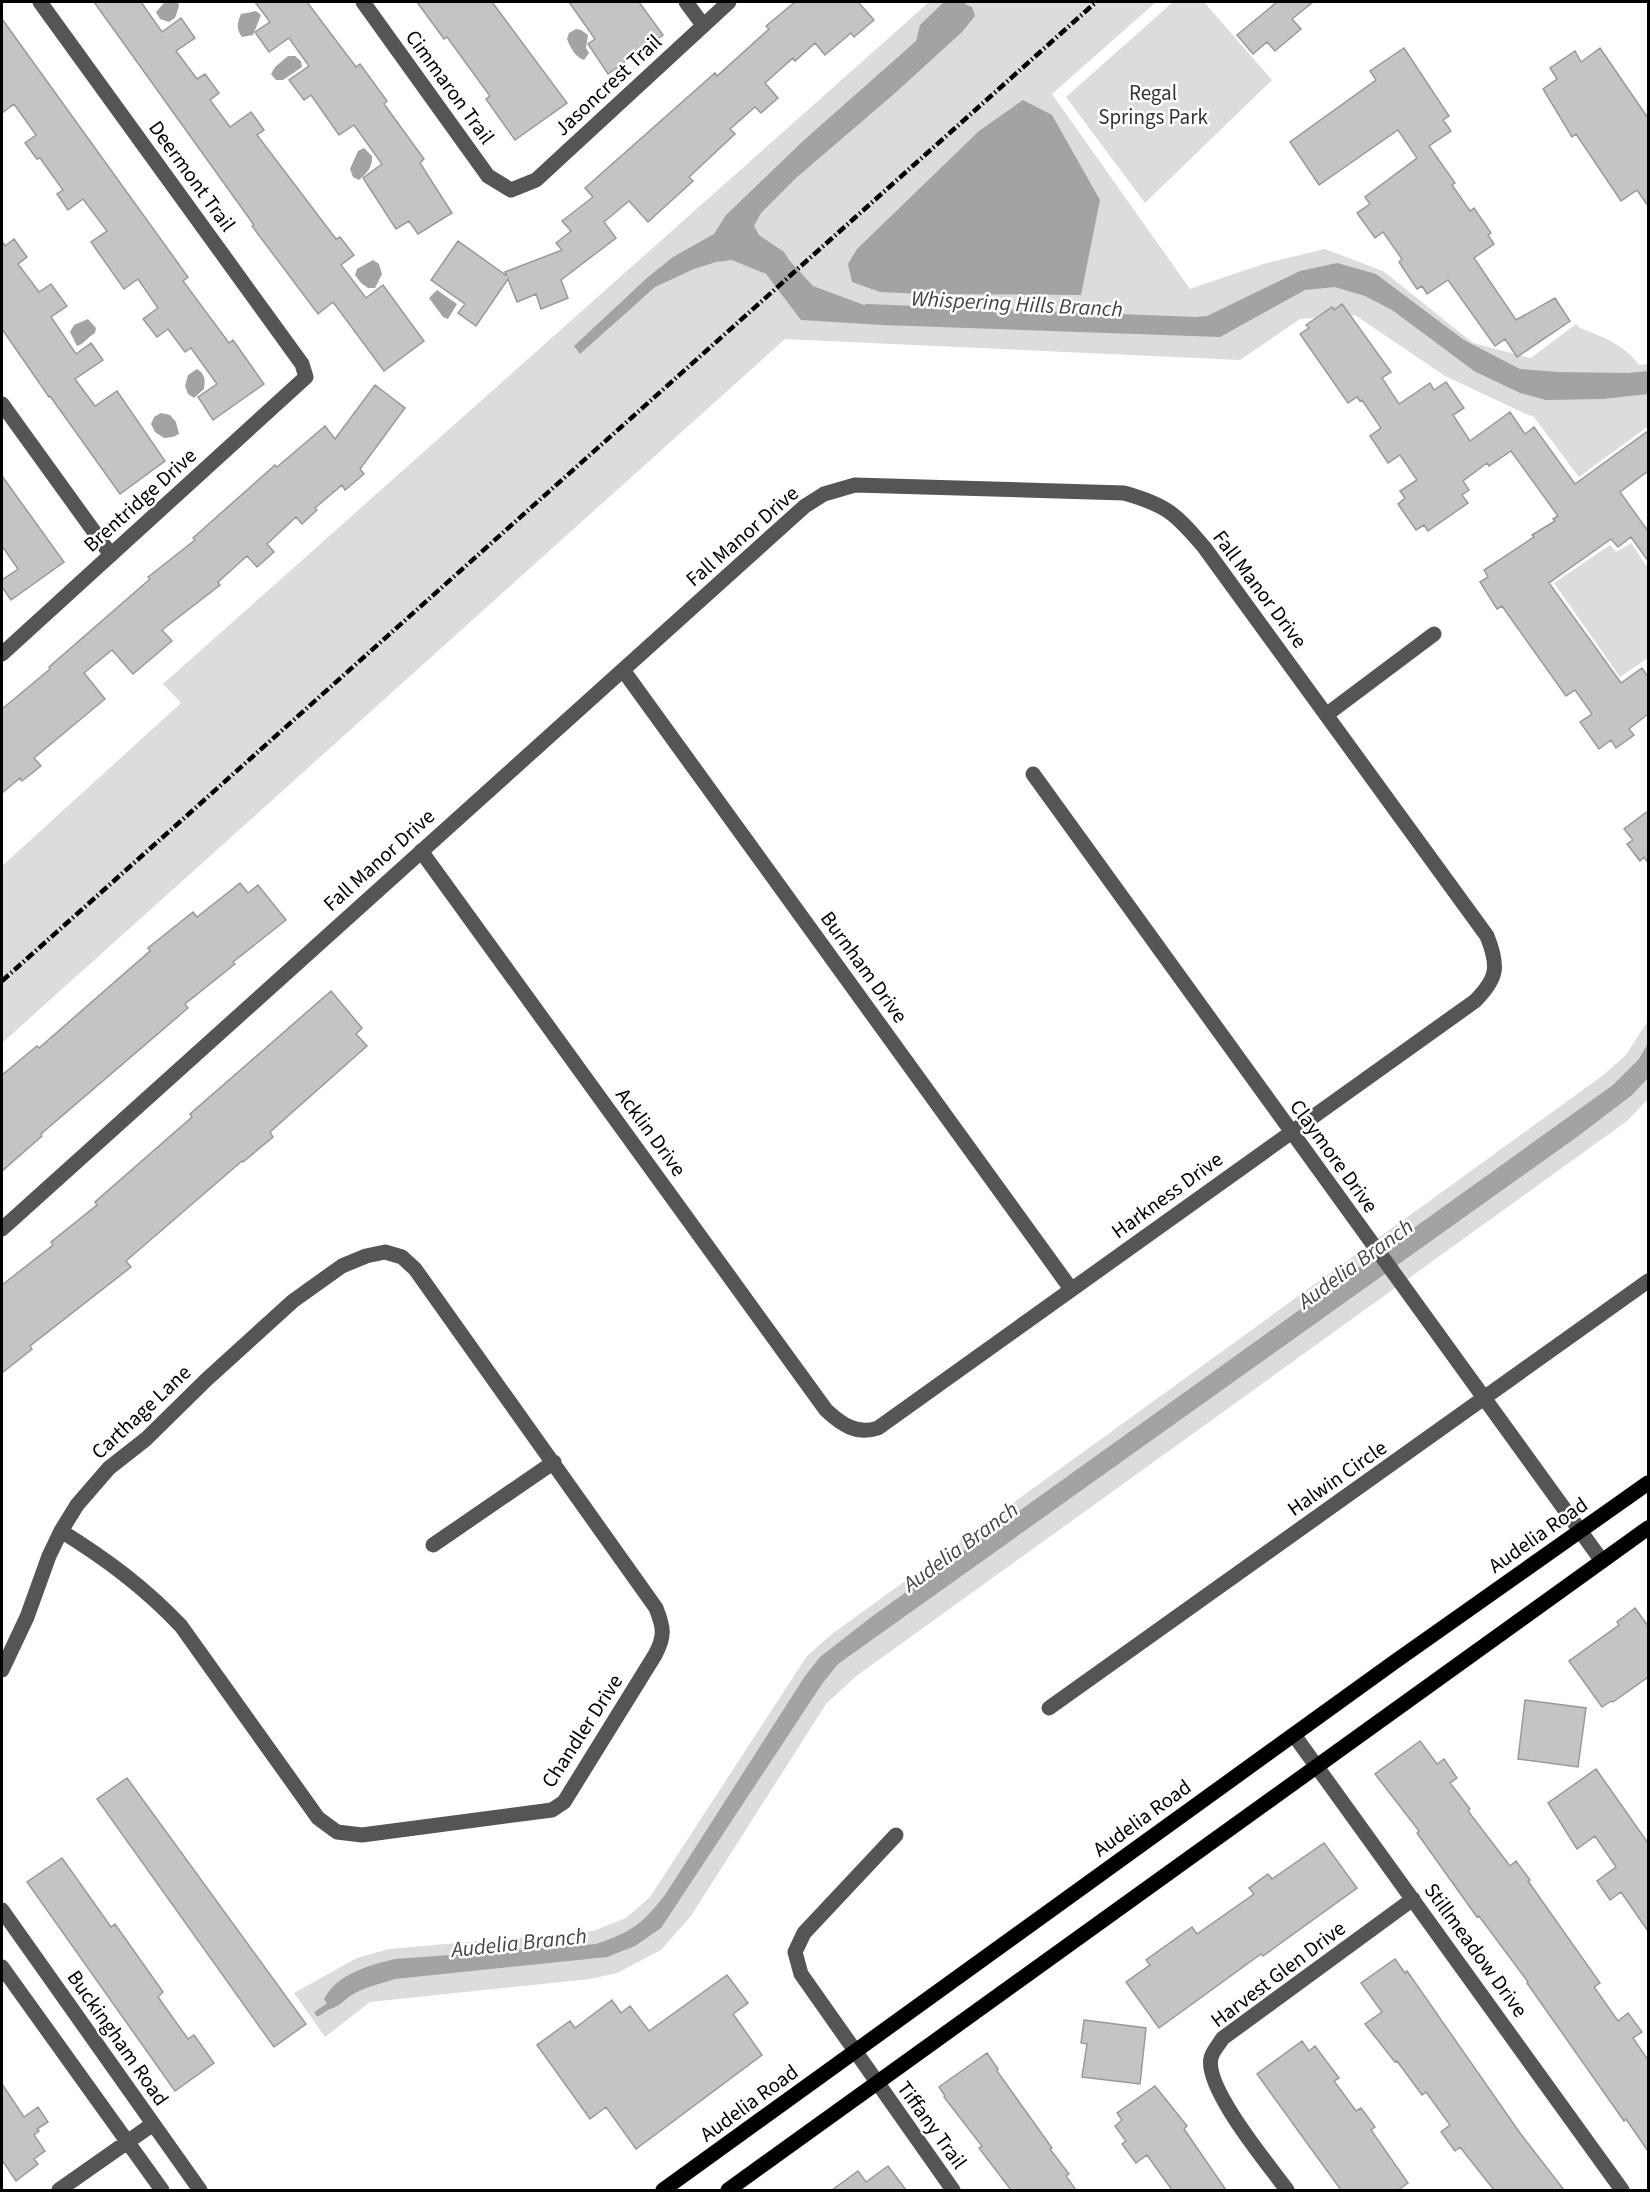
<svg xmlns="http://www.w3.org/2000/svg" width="1650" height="2192" font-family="'Source Sans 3',sans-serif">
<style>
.green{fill:#dcdcdc}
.water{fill:#a3a3a3}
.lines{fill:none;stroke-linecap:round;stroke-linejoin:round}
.stream{stroke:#a3a3a3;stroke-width:6}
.building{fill:#c4c4c4;stroke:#999;stroke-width:1.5}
.major-casing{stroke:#dbdbdb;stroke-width:16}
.minor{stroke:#555;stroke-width:15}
.major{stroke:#000;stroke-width:15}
.rail{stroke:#000;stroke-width:4.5;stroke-dasharray:9 3 1.5 3;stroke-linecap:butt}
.labels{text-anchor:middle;stroke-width:5;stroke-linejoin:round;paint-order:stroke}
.street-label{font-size:21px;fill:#000;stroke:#fff}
.park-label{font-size:21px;fill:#333;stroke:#fff}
.water-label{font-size:22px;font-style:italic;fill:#444;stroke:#fff}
</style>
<rect width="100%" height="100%" fill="#fff"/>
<!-- green -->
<path class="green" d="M929 2H1156L1052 94 1190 289 1263 264 1325 249 1383 271 1473 343 1531 358 1576 324 1580 328C1603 337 1624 344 1639 365L1648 364V428L1647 427 1579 477 1533 416 1528 415 1445 376 1355 315 1300 319 1240 360 785 339 2 1043V866L181 703 163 684Z
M1173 2H1204L1272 80 1145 203 1066 97Z
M1631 543 1648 568V658L1620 677 1554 583 1610 545 1616 552Z
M1648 1021V1099L1627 1121 855 1677 826 1704 691 1916 661 1950 617 1973 590 1979 370 2002 325 2037 294 1993 357 1958 389 1949 593 1931 626 1918 650 1897 807 1656 832 1634 1602 1076 1625 1056Z"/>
<!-- water -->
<path class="water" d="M165 2H178L179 6 175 18 169 22 160 19 156 12Z
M944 2H967L965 4 972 7 975 16 962 32 894 94 796 178 761 213 754 226 759 235 784 252 789 260 813 286 864 305 867 304 1196 317 1207 316 1300 271 1337 263 1376 274 1464 340 1520 369 1558 372 1628 373 1648 371V394L1603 399 1546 400 1520 393 1474 371 1392 310 1365 296 1335 287 1305 290 1220 337 882 325 801 320 766 274 732 260 716 262 694 269 655 287 580 354 574 346 648 277 673 257 714 234 726 215 803 141 916 41 920 25Z
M256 11 261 15 253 35 242 37C236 29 237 23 241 14Z
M576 29 581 30 588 35 586 48 589 53 584 60C575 57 570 47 567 39L569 33Z
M288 56H295L301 61 302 67 283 80H276L271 74 275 67Z
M1023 100 1052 115 1100 200 1081 295 924 294 880 292 852 282 848 264 857 249 979 131Z
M364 148 372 156C373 167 367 173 359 180L353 177 350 169 358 151Z
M373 260 379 264 382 274 375 288H368L361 283 355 275 357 269Z
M437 290 457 304 448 319 443 317 429 298Z
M88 319 96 328 95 333C88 337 84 344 77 346L70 332 74 325Z
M197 369C206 375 205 380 204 389L194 398 188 394 185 386 188 375Z
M161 413 170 415 176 422 179 434 173 437 164 438 155 432 151 424 154 417Z
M1648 1043V1078L1632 1095 1577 1137 838 1664 822 1684 661 1928 635 1946 607 1957 395 1979C380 1984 364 1987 350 1996 343 2001 339 2007 330 2009L324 1999C337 1974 369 1965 395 1959L596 1944C633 1931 641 1925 665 1895L805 1676 820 1657 870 1618 1613 1085 1639 1059Z"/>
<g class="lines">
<!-- stream -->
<path class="stream" d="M318 2013 333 2003"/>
</g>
<!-- building -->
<path class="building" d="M94 2H141L162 32 181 18 195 38 176 51 197 79 205 74 219 93 210 100 230 127 251 112 264 130 257 135 336 239 340 237 354 255 341 265 366 298 383 285 424 341 384 371 333 302 318 314 252 226 254 225Z
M255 2H307L356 67 360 64 387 101 384 104 424 159 420 163 452 213 418 234 409 221 396 229 363 178 382 164 354 125 339 135 311 95 304 100 289 80 309 66 289 38 269 52 255 32 270 22Z
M417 2H492L567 103 515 140 486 99 490 96 447 37 444 39Z
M569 2H639L663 35 608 74 588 44 595 39Z
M795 2H858L874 20 854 37 851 33 825 55 815 43 795 61 793 58 765 83 778 98 761 113 755 107 730 129 735 134 689 177 693 181 648 222 629 201 604 222 616 238 561 280 568 298 541 309 536 294 517 302 508 279 476 326 458 313 465 304 431 280 458 241 507 276 505 272 562 250 556 243 571 231 562 221 593 197 585 188 715 73 717 76 769 29 766 26Z
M1277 2H1313L1292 19 1301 29 1275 51 1267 42 1253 54 1237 35Z
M2 19 188 277 183 281 229 343 233 340 264 384 213 420 198 397 217 384 191 348 185 352 168 329 157 337 143 319 158 308 138 279 124 289 91 242 107 231 83 199 68 210 57 194 63 190 40 158 37 159 25 143 36 135 14 104 2 113Z
M1404 48 1449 116 1443 120 1451 131 1429 146 1455 183 1452 185 1470 211 1474 208 1491 233 1488 235 1494 244 1474 258 1516 320 1555 298 1570 321 1517 357 1505 339 1495 346 1448 280 1427 294 1422 286 1417 289 1399 262 1402 259 1383 232 1375 238 1357 213 1370 204 1365 197 1417 158 1398 130 1319 185 1290 142 1376 80 1370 71Z
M1600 48 1648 118V206L1637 190 1621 201 1576 134 1572 137 1543 89 1557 79 1550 68 1575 51 1581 62Z
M14 239 27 257 18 264 39 292 51 284 67 306 51 317 76 354 91 343 103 360 75 379 95 406 117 391 165 461 120 494 50 396 49 397 2 329V241L5 246Z
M1342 304 1391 372 1382 378 1399 404 1430 383 1434 390 1446 382 1464 408 1453 415 1470 441 1510 412 1525 434 1534 427 1575 484 1648 431V471L1620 492 1648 531V561L1631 537 1618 547 1611 539 1549 583 1621 683 1642 668 1648 677V714L1629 729 1634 735 1616 748 1611 740 1599 749 1580 722 1592 714 1575 690 1566 696 1502 606 1497 609 1480 582 1488 577 1484 570 1534 537 1532 535 1555 521 1553 519 1558 516 1511 451 1489 466 1487 463 1463 481 1469 490 1462 495 1468 503 1428 531 1424 525 1416 530 1398 504 1405 498 1400 491 1417 480 1400 455 1388 463 1370 436 1381 428 1362 400 1360 401 1357 397 1348 403 1300 334 1309 328 1306 325 1332 307 1334 310Z
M375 385 405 408 360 469 364 474 345 490 342 485 315 508 317 510 302 524 296 517 267 544 274 552 257 567 247 556 218 582 220 585 162 630 172 641 133 674 112 650 84 673 105 699 34 758 41 766 22 781 20 778 2 793V709L50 669 49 667 150 579 148 577 195 540 193 538 275 465 277 467 325 426 335 439Z
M2 476 64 562 11 600 2 587V580L18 569 2 546Z
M1648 811V863L1644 857 1640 861 1627 844 1633 840 1624 829Z
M240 883 248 893 258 885 286 920 233 962 235 964 185 1004 188 1008 41 1134 42 1136 2 1171V1075L37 1046 39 1048 150 951 148 948 193 912 197 917Z
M331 991 362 1028 356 1034 367 1046 270 1132 273 1137 243 1162 242 1161 126 1261 131 1267 30 1346 32 1349 2 1373V1285L53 1245 51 1242 97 1205 95 1202 192 1117 190 1114Z
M1635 1608 1648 1626V1677L1613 1702 1611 1701 1602 1707 1569 1661 1619 1625 1617 1622Z
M1525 1700 1586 1708 1578 1767 1518 1759Z
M1420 1741 1437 1764 1444 1759 1457 1778 1450 1783 1470 1809 1468 1811 1510 1866 1516 1861 1530 1880 1528 1881 1600 1983 1594 1987 1618 2021 1628 2013 1642 2032 1633 2038 1648 2060V2151L1626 2119 1624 2121 1527 1983 1528 1982 1479 1916 1477 1917 1417 1833 1419 1831 1375 1774Z
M1596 1769 1648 1843V1931L1621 1892 1610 1900 1597 1881 1616 1867 1595 1836 1577 1849 1548 1803Z
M127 1778 306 2024 274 2047 97 1799Z
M1324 1843 1357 1888 1263 1956 1261 1954 1159 2028 1126 1982 1150 1965 1146 1960 1192 1927 1197 1934 1254 1894 1249 1888 1268 1874 1272 1879Z
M62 1858 111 1927 115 1924 163 1992 158 1997 188 2039 194 2035 214 2063 175 2091 27 1882Z
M1395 1959 1405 1973 1407 1971 1520 2133 1564 2190H1494L1460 2147 1455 2151 1441 2132 1450 2125 1426 2092 1422 2095 1397 2061 1395 2062 1365 2024 1382 2012 1361 1983Z
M727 1975 748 2003 733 2014 762 2055 636 2149 606 2107 590 2119 537 2045 570 2021 575 2028 612 2000 621 2013 630 2006 649 2031Z
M1084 2020 1146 2028 1140 2084 1082 2077 1087 2044 1081 2043Z
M1302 2041 1309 2051 1315 2046 1339 2078 1334 2081 1356 2111 1361 2108 1375 2127 1371 2130 1408 2183 1398 2190H1341L1257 2074Z
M987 2053 998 2069 997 2071 1052 2148 1050 2149 1069 2174 1066 2176 1076 2190H1011L979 2148 982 2146 944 2097 945 2096 939 2087Z
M2 2084 24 2117 38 2107 48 2122 37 2129 39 2131 34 2135 45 2151 34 2159 38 2164 16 2181 2 2160Z
M1155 2086 1187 2126 1184 2129 1226 2190H1172L1147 2155 1136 2163 1122 2144 1126 2141 1115 2126 1122 2120 1117 2113Z
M888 2166 906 2190H832L858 2171 866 2182Z"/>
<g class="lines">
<defs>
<path id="major" d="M663 2190 1393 1663 1648 1483
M728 2190 1648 1528"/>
</defs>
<!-- major casing -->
<use href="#major" class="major-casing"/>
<!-- minor -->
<path class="minor" d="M363 2 488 176 511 190 536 180 729 2
M686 2 703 25
M2 404 111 555
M2 654 306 377 302 364 40 2
M623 670 1071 1289
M1326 715 1434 634
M1033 774 1602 1561
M2 1229 805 506 824 494 855 485 1124 493C1167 505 1176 514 1204 547L1487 936C1499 966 1498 978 1475 1001L878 1428C857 1435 842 1425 826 1410L421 851
M433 1545 554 1462
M2 1670 27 1617 49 1556 61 1531 77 1505 109 1468 146 1439 206 1380 293 1301 342 1266 366 1256 385 1252 402 1257 415 1269 656 1608C664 1628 665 1636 655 1655L564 1802 552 1810 362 1835 337 1832 318 1818 181 1626C144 1587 106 1559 61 1531
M1049 1708 1648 1281
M1294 1735 1622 2190
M896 1835 804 1933 795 1952 801 1974 953 2190
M2 1910 200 2190
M2 1967 162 2190
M59 2190 153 2124
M1287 2190C1269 2165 1204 2088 1211 2058 1212 2052 1219 2044 1223 2038L1413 1899"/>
<!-- major -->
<use href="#major" class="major"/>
<!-- rail -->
<path class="rail" d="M2 981 1096 2"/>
</g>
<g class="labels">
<!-- street labels -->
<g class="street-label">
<text transform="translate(608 85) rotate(-43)" y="7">Jasoncrest Trail</text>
<text transform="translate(450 87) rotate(54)" y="7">Cimmaron Trail</text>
<text transform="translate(192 176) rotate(54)" y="7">Deermont Trail</text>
<text transform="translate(140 500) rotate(-42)" y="7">Brentridge Drive</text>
<text transform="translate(742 536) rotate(-41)" y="7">Fall Manor Drive</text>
<text transform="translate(1260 589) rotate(53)" y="7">Fall Manor Drive</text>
<text transform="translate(379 860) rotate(-42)" y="7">Fall Manor Drive</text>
<text transform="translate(864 967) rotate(54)" y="7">Burnham Drive</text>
<text transform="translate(651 1132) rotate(54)" y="7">Acklin Drive</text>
<text transform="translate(1334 1156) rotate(54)" y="7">Claymore Drive</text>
<text transform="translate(1167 1195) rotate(-36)" y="7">Harkness Drive</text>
<text transform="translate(141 1412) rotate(-43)" y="7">Carthage Lane</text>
<text transform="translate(1337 1478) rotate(-35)" y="7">Halwin Circle</text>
<text transform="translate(1538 1535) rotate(-35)" y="7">Audelia Road</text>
<text transform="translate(582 1731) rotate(-57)" y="7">Chandler Drive</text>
<text transform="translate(1142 1818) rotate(-36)" y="7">Audelia Road</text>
<text transform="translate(1476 1950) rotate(54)" y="7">Stillmeadow Drive</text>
<text transform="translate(1278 1974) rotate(-37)" y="7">Harvest Glen Drive</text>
<text transform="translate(118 2038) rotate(55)" y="7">Buckingham Road</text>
<text transform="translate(749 2103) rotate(-36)" y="7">Audelia Road</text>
<text transform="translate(932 2125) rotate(54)" y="7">Tiffany Trail</text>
</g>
<!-- park labels -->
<g class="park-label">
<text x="1153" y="100">Regal<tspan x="1153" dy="24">Springs Park</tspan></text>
</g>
<!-- water labels -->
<g class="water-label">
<text transform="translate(1017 303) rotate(3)" y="8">Whispering Hills Branch</text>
<text transform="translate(1355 1263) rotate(-36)" y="8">Audelia Branch</text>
<text transform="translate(960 1546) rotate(-36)" y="8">Audelia Branch</text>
<text transform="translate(519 1942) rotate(-6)" y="8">Audelia Branch</text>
</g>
</g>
<!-- border -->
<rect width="1650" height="2192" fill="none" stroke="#000000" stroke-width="6"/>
</svg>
